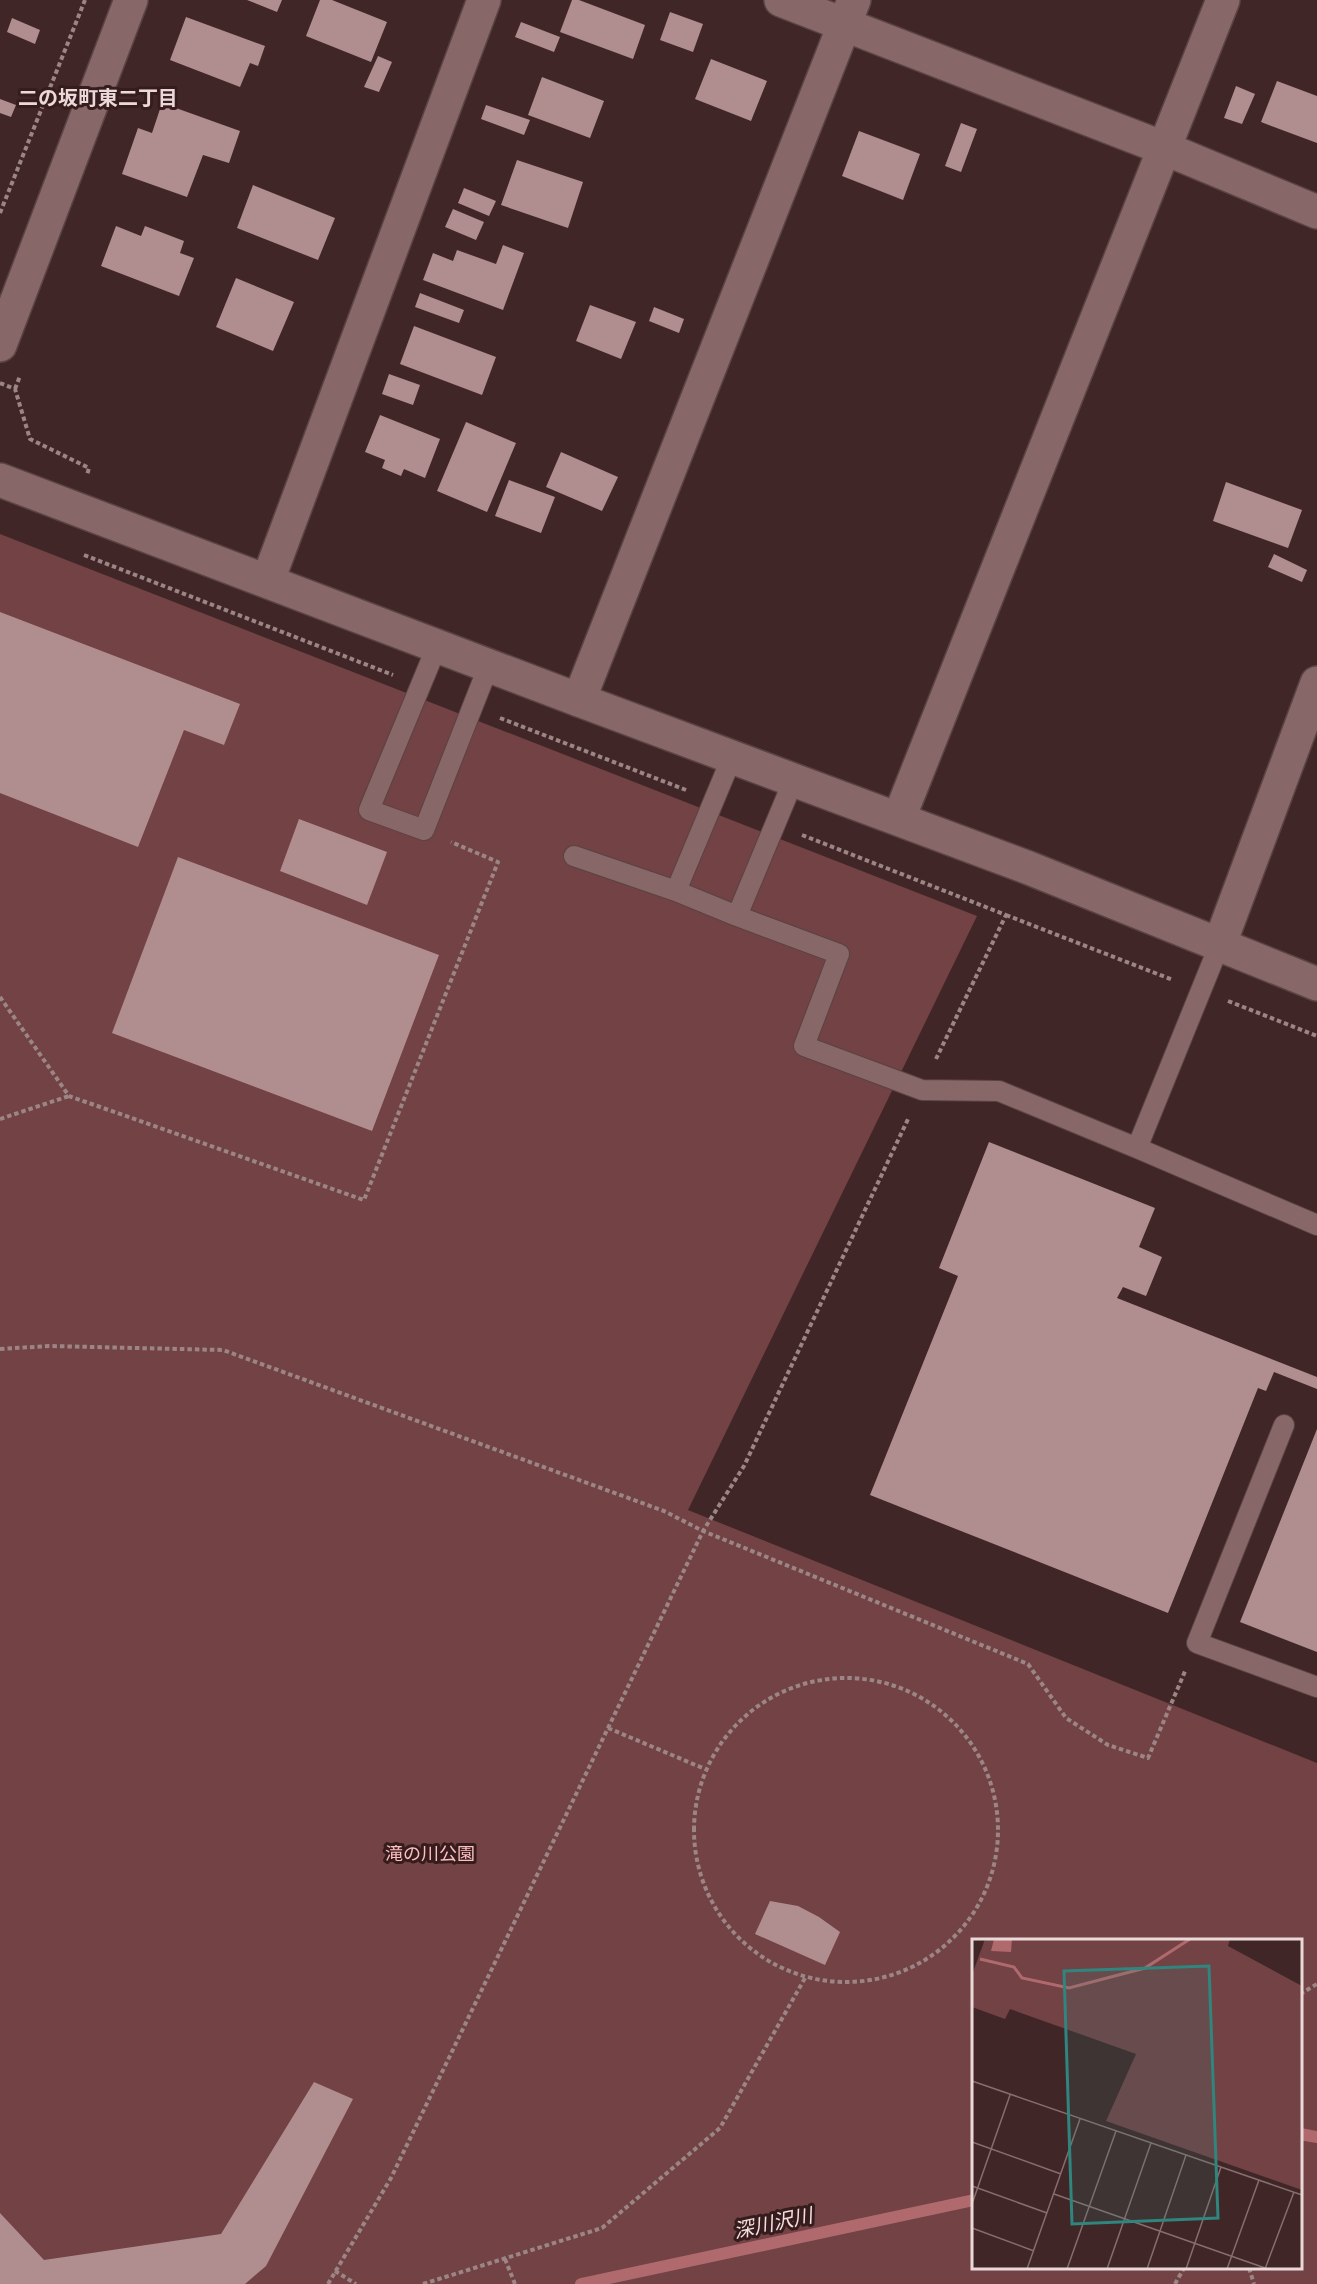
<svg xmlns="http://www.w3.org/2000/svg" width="1317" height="2284" font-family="Ubuntu,'Noto Sans JP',sans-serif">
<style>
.green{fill:#724245;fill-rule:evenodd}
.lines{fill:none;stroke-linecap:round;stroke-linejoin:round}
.stream{stroke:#b0696d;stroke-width:12}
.building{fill:#b08e8f}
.service-casing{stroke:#5a4344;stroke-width:22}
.minor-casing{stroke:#5a4344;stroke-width:36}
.tertiary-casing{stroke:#5a4344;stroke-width:36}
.path{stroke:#9b8585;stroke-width:4;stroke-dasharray:4.5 3;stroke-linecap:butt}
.service{stroke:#876768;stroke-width:20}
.minor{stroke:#876768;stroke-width:33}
.tertiary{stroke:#876768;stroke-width:33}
.labels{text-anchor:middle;stroke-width:6;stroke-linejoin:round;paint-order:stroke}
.park-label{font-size:18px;fill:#febfc1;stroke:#361c1d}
.neighbourhood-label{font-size:20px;font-weight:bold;fill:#ebd9d9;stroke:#361c1d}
.water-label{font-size:20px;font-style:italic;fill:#f4dedf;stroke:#361c1d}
.inset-river{fill:none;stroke:#b0696d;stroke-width:3}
.inset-road{fill:none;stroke:#856e6e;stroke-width:1.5}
.view{fill:#30857e;fill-opacity:0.15;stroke:#30857e;stroke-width:3}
.inset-edge{fill:none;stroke:#ebd9d9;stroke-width:3}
</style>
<rect width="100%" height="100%" fill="#412627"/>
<!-- green -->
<path class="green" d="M0 534 977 916 688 1510 1317 1763V2284H0ZM974 1940H1300V2268H974Z"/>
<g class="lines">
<!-- stream -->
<path class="stream" d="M1300 2134 1317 2137
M581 2284 974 2200"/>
</g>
<!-- building -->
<path class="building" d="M247 0H282L277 12Z
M320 0H332L387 22 371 62 306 36Z
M572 0H579L645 25 633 59 560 32Z
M670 12 703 24 693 52 660 40Z
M186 17 265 46 258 66 250 63 240 87 170 60Z
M12 18 40 30 35 44 7 32Z
M521 22 560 37 554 52 515 37Z
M378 56 392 62 379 92 364 87Z
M711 59 767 81 751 121 695 99Z
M542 77 604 101 590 138 528 115Z
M1277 81 1317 96V143L1261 122Z
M1236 86 1255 94 1242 124 1224 118Z
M0 99 16 105 11 117 0 113Z
M162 103 240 131 229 163 203 155 187 197 122 174 138 128 152 133Z
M486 105 530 120 524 135 481 119Z
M961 123 977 129 961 172 945 166Z
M859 131 920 154 903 200 842 176Z
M517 160 583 182 568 228 501 205Z
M253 185 335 218 318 260 237 228Z
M464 188 496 201 489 216 458 203Z
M453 209 484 222 476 240 445 227Z
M116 226 141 236 145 226 184 241 180 253 194 258 179 296 101 266Z
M503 245 524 253 503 310 423 280 433 253 453 261 457 250 496 264Z
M236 278 294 302 273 351 216 327Z
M420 293 464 310 459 323 415 307Z
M590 305 636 322 621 359 576 341Z
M654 307 684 319 679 333 649 321Z
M414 326 496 357 482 395 400 364Z
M389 374 420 385 413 405 382 394Z
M380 415 440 439 425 478 404 469 401 476 382 468 385 460 365 452Z
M466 422 516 443 487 512 437 491Z
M561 452 618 477 602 511 546 487Z
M509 480 555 497 541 533 495 516Z
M1226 482 1302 510 1288 548 1213 521Z
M1274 554 1307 570 1302 582 1268 567Z
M0 612 240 704 224 745 184 730 138 847 0 793Z
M299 819 387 852 367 905 280 871Z
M178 857 439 955 372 1131 112 1033Z
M989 1142 1155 1208 1139 1247 1162 1257 1146 1296 1123 1287 1117 1298 1317 1377V1389L1274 1372 1266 1391 1258 1388 1168 1613 870 1495 958 1276 939 1268Z
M1317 1429V1652L1240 1622Z
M770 1901 798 1906 819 1917 840 1932 825 1965 755 1934Z
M314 2082 353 2099 266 2266 245 2284H0V2213L44 2260 221 2234Z"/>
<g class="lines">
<defs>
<path id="service" d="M437 646 369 810 424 830 489 665
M732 757 676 891 737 916 794 779
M574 856 676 891
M737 916 839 954 804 1046 922 1090 999 1091 1137 1148
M1219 946 1137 1148 1317 1225
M1284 1425 1197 1643 1317 1687"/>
<path id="minor" d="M781 0 1166 149 1317 212
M0 345 131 0
M268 580 484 0
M579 700 854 0
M899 818 1223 0
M1219 946 1317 683"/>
<path id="tertiary" d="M0 480 579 700 1029 868 1317 984"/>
</defs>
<!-- service casing -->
<use href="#service" class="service-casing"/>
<!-- minor casing -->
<use href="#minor" class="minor-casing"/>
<!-- tertiary casing -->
<use href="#tertiary" class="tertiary-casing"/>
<!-- path -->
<path class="path" d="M0 213 85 0
M0 383 15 389 30 439 89 468 87 475
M15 389 20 376
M84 555 393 675
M500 718 686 790
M802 835 1006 915 936 1059
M1006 915 1173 980
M0 997 69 1096 364 1200 498 862 451 842
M1228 1001 1317 1036
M0 1119 69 1096
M0 1349 49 1346 223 1350 664 1511 703 1531 1028 1664 1066 1718 1108 1745 1148 1758 1186 1669
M694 1830a152 152 0 1 1 304 0a152 152 0 1 1-304 0Z
M608 1728 705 1769
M1300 1994 1317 1984
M505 2259 515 2284
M1249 2268 1254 2284
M335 2271 356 2284
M328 2284 391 2178 703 1531 744 1466 909 1117
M423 2284 602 2228 720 2128 805 1978
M1175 2284 1184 2268"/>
<!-- service -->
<use href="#service" class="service"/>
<!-- minor -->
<use href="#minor" class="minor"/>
<!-- tertiary -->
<use href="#tertiary" class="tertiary"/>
</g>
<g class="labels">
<!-- park labels -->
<g class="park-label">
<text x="430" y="1860">滝の川公園</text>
</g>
<!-- neighbourhood labels -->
<g class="neighbourhood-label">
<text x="98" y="105">二の坂町東二丁目</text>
</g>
<!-- water labels -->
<g class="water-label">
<text transform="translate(773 2223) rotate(-12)" y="7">深川沢川</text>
</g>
</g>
<!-- overview -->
<g transform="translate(972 1939)">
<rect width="330" height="330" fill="#412627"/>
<path d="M13 0H258L256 7 330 47V251L134 182 164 115 38 70 33 80 0 68V36Z" fill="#724245"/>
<path d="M22 0H40L39 13 19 12Z" fill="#b0696d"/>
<path class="inset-river" d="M8 20 42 28 50 39 97 49 173 29 218 0"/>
<path class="inset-road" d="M0 142 330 256M0 203 89 235M0 247 75 274M82 255 296 330M0 265 38 156M0 289 62 312M55 330 108 180M95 330 144 192M135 330 179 204M175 330 214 216M214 330 249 228M255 330 287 241M293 330 322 253"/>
<path class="view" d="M237 27 246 279 100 285 92 32Z"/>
<rect width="330" height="330" class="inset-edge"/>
</g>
</svg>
